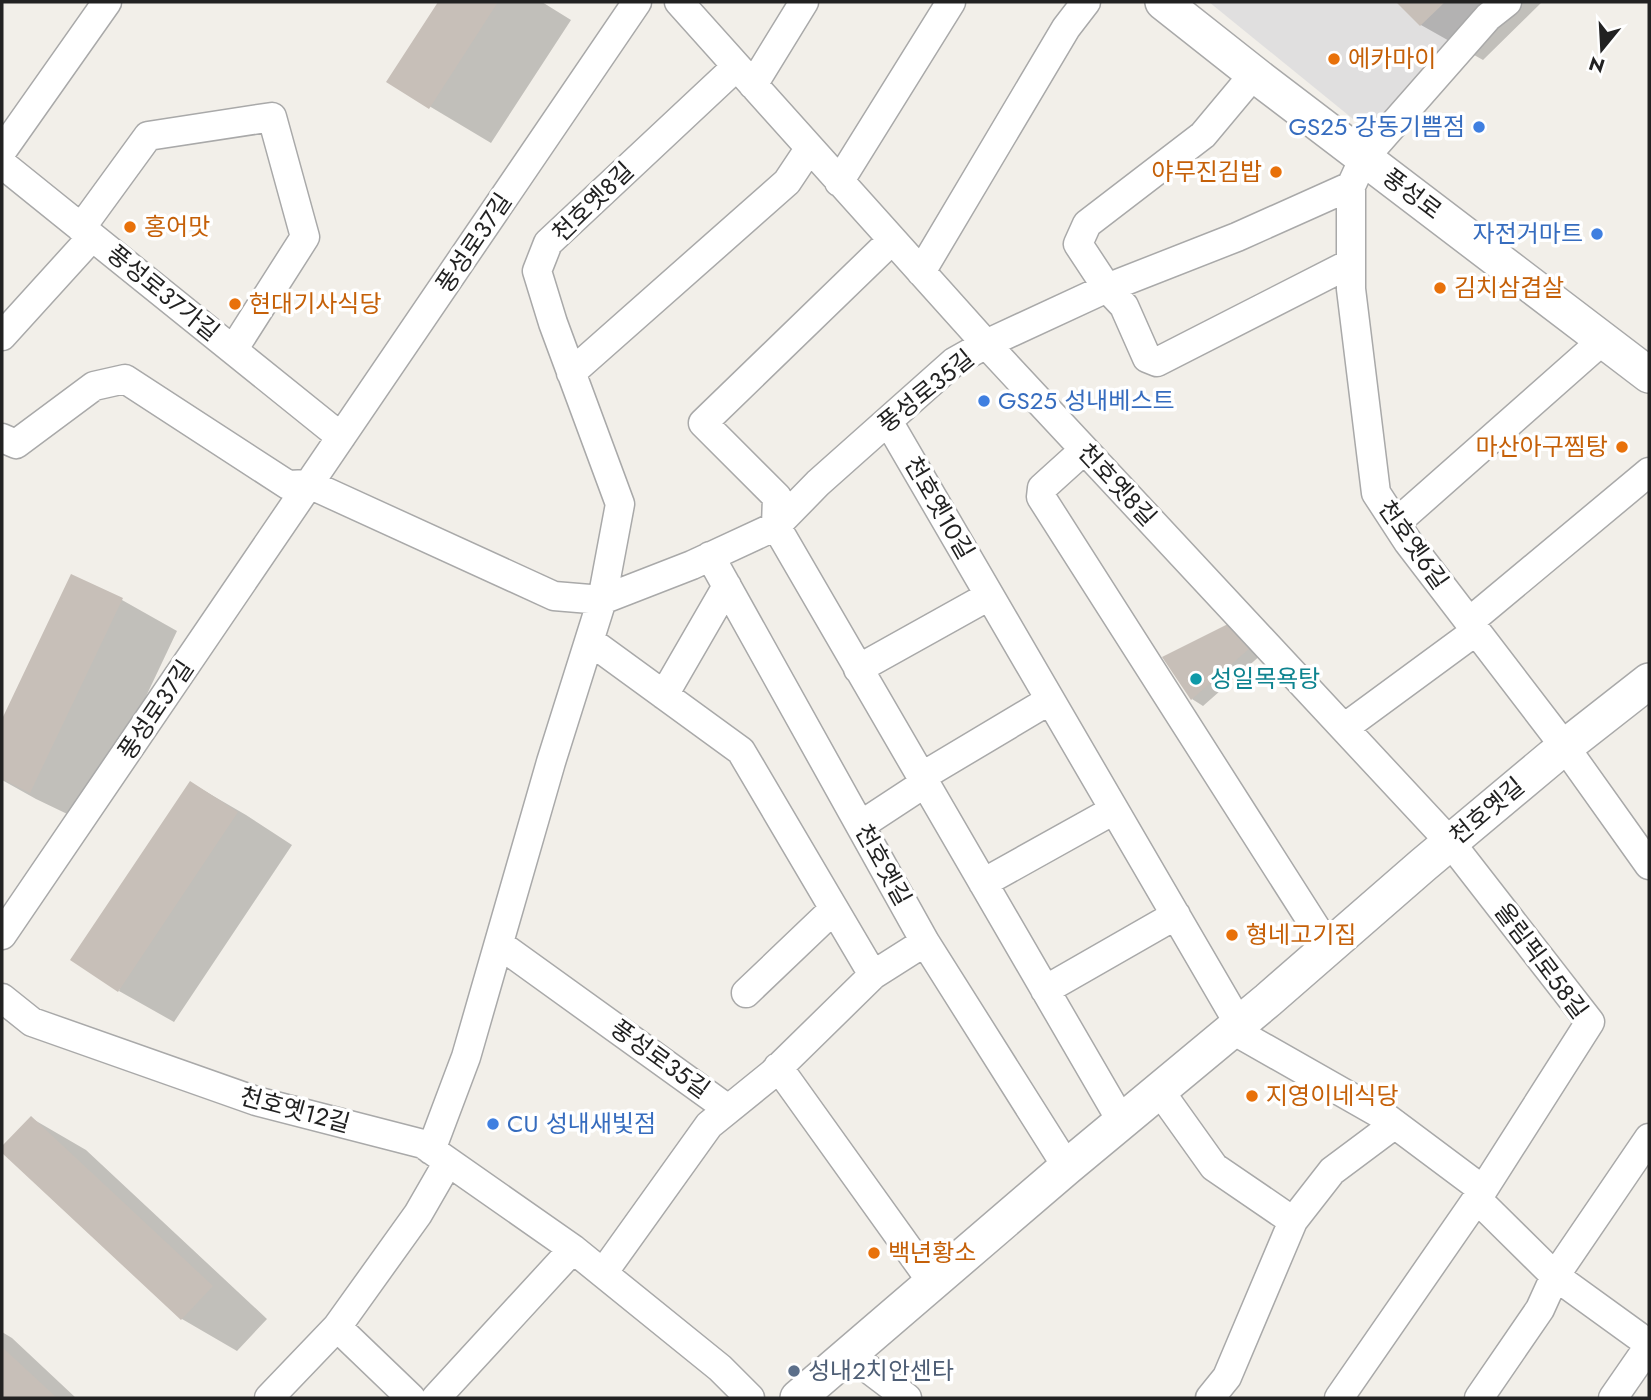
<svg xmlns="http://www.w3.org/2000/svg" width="1651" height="1400" font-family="Jost,'Noto Sans KR',sans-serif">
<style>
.residential{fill:#e0dfdf}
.shadow{fill:#0003}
.building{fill:#c7bfb8}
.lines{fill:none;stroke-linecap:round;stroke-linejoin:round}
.minor-casing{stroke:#a9a9a9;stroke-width:31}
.tertiary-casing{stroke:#a9a9a9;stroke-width:38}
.minor{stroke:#fff;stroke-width:28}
.tertiary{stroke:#fff;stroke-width:35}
.food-dot{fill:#e8710a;stroke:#fff;stroke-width:2.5}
.shop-dot{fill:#3f7fe0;stroke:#fff;stroke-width:2.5}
.culture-dot{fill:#0f9aa8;stroke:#fff;stroke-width:2.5}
.service-dot{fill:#5c6f8a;stroke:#fff;stroke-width:2.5}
.labels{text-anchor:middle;stroke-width:7;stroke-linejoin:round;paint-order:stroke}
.food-label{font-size:24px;fill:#c56008;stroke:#fff;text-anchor:start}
.shop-label{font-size:24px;fill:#366cbe;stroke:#fff;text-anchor:end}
.street-label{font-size:24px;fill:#222;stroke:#fff}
.culture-label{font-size:24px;fill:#0d838f;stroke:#fff;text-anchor:start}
.service-label{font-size:24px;fill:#4e5e75;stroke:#fff;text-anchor:start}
</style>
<rect width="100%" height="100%" fill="#f2efe9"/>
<!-- residential -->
<path class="residential" d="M1209 2H1513L1369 132Z"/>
<!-- shadow -->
<path class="shadow" d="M440 2H542L571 20 491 143 389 82Z
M1398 2H1542L1483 60 1421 25Z
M72 576 122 600 177 631 86 823 36 799 2 780V723Z
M1228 626 1262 654 1203 706 1192 699Z
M191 783 246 815 292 845 174 1022 119 991Z
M31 1118 86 1150 267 1319 237 1351 182 1319 2 1150Z
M2 1332 12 1338 76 1398H2Z"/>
<!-- building -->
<path class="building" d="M438 2H498L429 109 386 82Z
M1396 2H1445L1420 26Z
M71 574 123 598 30 793 2 779V719Z
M1228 624 1251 647 1191 700 1162 657Z
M190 781 238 812 118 992 70 960Z
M31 1116 213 1286 181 1320 2 1153V1146Z
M2 1347 57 1398H2Z"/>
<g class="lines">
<defs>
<path id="minor" d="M679 2 986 344 1450 842 1590 1022 1483 1190 1339 1398
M1507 2 1488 17 1364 158 1351 186V289L1376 493 1408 542 1565 747 1649 865
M1254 74 1203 135 1087 224 1078 244 1107 288 1124 306 1147 358 1157 362 1351 263
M753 85 804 2
M2 151 107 2
M2 164 341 437
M839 182 951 2
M81 228 148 136 272 117 305 237 233 350
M892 240 703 423 777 497 776 526 1122 1122
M921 272 1066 28 1086 2
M2 336 92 237
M571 373 787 182 809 149
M888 421 1239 1024
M2 438 16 444 94 386 125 379 288 485 309 484 554 596 602 600 692 565 776 526 818 483 954 362 986 344 1107 288 1237 237 1351 186
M1084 450 1042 488 1041 497 1328 947
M1396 523 1603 340
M710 556 925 942 1067 1167
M1469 622 1649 472
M590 641 741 751 873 975
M858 669 989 596
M664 695 727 586
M1344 728 1476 631
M921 777 1050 700
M861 825 925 783
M983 883 1114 810
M2 935 637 2
M499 944 728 1109
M1045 990 1176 915
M746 993 834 909
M2 998 32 1022 256 1101 423 1144 573 1249 720 1368 750 1398
M1231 1029 1384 1116 1483 1190
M778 1067 932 1282
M1159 1090 1214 1167 1293 1221
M431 1150 466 1057 551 762 602 600 620 504 553 323 537 271 548 243 736 67
M1477 1199 1555 1276 1649 1344
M603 1273 709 1125 772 1074 873 975 925 942
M337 1327 411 1398
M849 1354 907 1398
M269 1398 337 1327 418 1214 448 1162
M436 1398 573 1249
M1210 1398 1227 1377 1293 1221 1332 1171 1395 1124
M1479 1398 1540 1309 1555 1276 1649 1138
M1613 1398 1649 1346"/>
<path id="tertiary" d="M1163 2 1263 81 1649 375
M798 1398 1067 1167 1268 1000 1423 865 1552 757 1649 681"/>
</defs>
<!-- minor casing -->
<use href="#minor" class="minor-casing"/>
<!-- tertiary casing -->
<use href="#tertiary" class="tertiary-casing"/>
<!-- minor -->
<use href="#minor" class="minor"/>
<!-- tertiary -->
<use href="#tertiary" class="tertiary"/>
</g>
<!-- markers -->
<g class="food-dot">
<circle cx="1334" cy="59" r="7"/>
<circle cx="1276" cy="172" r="7"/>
<circle cx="130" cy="227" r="7"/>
<circle cx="1440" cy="288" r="7"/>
<circle cx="235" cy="304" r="7"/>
<circle cx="1622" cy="447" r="7"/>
<circle cx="1232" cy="935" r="7"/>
<circle cx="1252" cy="1096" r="7"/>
<circle cx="874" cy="1253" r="7"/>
</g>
<g class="shop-dot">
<circle cx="1479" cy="127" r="7"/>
<circle cx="1597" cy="234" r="7"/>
<circle cx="984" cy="401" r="7"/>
<circle cx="493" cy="1124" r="7"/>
</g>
<circle class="culture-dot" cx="1196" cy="679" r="7"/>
<circle class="service-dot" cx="794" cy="1371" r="7"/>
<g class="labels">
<!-- food labels -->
<g class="food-label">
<text x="1348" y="67">에카마이</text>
<text x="1262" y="180" text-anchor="end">야무진김밥</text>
<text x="144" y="235">홍어맛</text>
<text x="1454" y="296">김치삼겹살</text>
<text x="249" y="312">현대기사식당</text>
<text x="1608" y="455" text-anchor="end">마산아구찜탕</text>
<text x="1246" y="943">형네고기집</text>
<text x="1266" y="1104">지영이네식당</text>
<text x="888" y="1261">백년황소</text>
</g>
<!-- shop labels -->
<g class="shop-label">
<text x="1465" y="135">GS25 강동기쁨점</text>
<text x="1583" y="242">자전거마트</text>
<text x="998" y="409" text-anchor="start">GS25 성내베스트</text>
<text x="507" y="1132" text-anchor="start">CU 성내새빛점</text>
</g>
<!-- street labels -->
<g class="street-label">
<text transform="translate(1412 194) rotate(37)" y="8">풍성로</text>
<text transform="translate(593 202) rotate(-44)" y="8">천호옛8길</text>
<text transform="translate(474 243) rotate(-56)" y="8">풍성로37길</text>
<text transform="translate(163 293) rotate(39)" y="8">풍성로37가길</text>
<text transform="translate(926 391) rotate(-39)" y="8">풍성로35길</text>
<text transform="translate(1117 485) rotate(47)" y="8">천호옛8길</text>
<text transform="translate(939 508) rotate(60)" y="8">천호옛10길</text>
<text transform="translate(1413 545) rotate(55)" y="8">천호옛6길</text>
<text transform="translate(156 710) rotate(-56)" y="8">풍성로37길</text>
<text transform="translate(1487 811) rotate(-40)" y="8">천호옛길</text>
<text transform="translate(883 865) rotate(61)" y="8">천호옛길</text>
<text transform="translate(1541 961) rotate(53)" y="8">올림픽로58길</text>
<text transform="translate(660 1059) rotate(36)" y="8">풍성로35길</text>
<text transform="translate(295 1110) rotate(15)" y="8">천호옛12길</text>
</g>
<!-- culture labels -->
<g class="culture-label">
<text x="1210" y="687">성일목욕탕</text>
</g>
<!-- service labels -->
<g class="service-label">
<text x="808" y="1379">성내2치안센타</text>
</g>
</g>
<!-- border -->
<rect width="1651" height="1400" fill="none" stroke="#222222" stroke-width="7"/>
<!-- north arrow -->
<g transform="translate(1602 49) rotate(198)" stroke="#ffffff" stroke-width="5" paint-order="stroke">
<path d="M0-5L12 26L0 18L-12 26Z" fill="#222222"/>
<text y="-10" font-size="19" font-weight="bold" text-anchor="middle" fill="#222222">N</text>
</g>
</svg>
